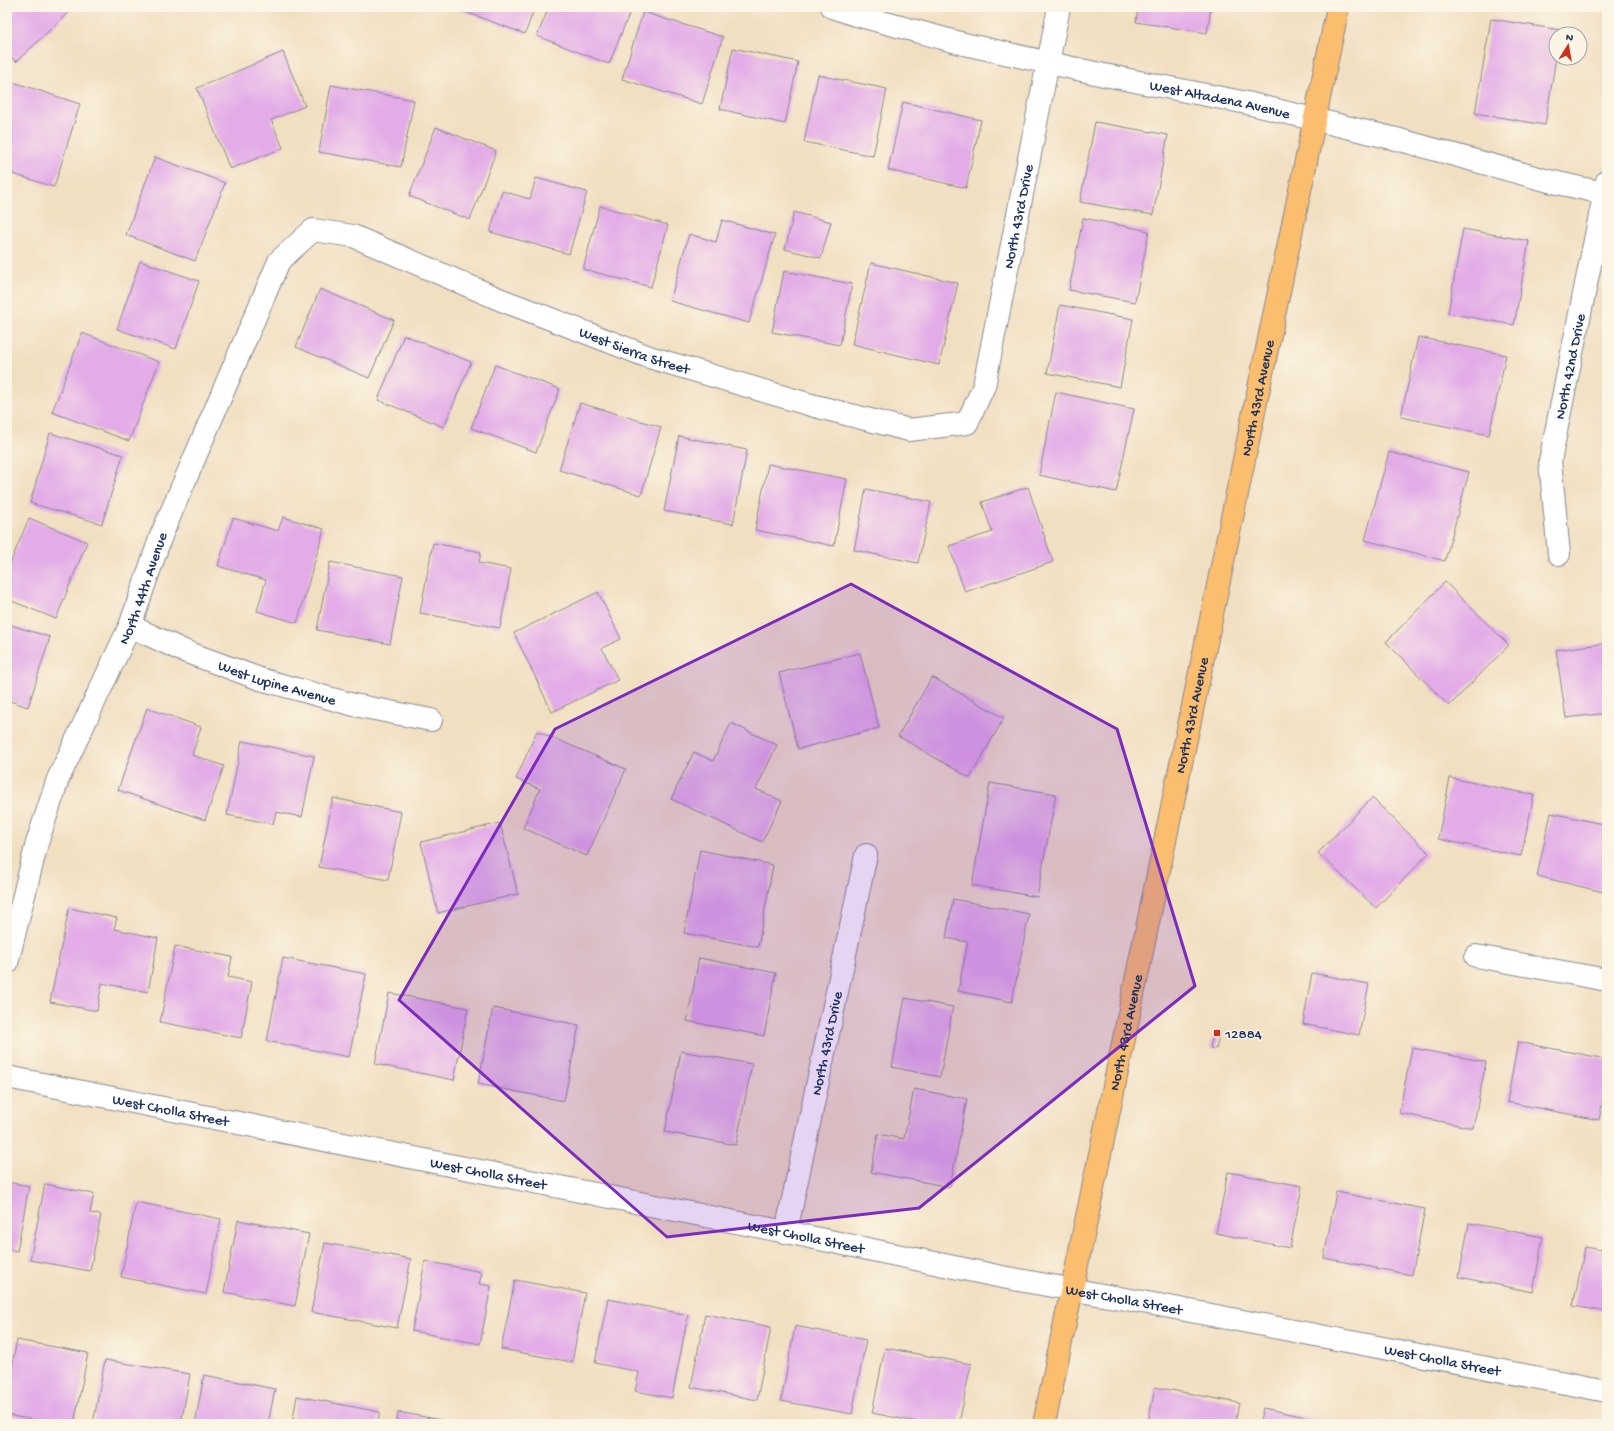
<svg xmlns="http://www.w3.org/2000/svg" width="1614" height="1431" font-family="'Gochi Hand',sans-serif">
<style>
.building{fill:#e3abe8}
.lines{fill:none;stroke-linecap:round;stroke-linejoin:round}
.minor-casing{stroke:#868790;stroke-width:24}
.major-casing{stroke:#868790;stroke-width:24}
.minor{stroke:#fff;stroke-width:22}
.major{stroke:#fbbd6e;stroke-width:22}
.marked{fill:#7b2cbf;fill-opacity:0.2;stroke:#7b2cbf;stroke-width:3;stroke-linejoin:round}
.poi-dot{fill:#c8321e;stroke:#fcf5e5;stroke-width:1.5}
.labels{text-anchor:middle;stroke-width:3;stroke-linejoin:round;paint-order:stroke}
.street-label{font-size:15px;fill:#1b2f5e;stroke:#fcf5e5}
.poi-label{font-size:15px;fill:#1b2f5e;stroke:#fcf5e5;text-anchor:start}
</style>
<rect width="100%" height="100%" fill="#fcf5e5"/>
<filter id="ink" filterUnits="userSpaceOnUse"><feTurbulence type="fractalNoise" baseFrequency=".025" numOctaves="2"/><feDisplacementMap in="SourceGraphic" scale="8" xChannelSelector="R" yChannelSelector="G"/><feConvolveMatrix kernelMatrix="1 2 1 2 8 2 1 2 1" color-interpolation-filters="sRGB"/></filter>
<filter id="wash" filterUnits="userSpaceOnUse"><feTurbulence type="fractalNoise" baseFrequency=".012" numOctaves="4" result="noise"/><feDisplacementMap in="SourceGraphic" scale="16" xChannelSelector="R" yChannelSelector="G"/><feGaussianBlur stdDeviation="0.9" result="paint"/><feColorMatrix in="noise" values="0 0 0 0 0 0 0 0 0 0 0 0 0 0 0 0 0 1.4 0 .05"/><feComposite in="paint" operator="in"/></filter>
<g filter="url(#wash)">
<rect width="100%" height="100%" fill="#f1dfc1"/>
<g id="blocks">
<!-- building -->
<path class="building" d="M7 7H72L73 8 16 62 7 53Z
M452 7H535L525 34Z
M549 7H632L609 64 537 36Z
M1138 7H1211L1207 33 1136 22Z
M1557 7H1566V9Z
M643 12 723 37 702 104 622 79Z
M1491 19 1561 30 1560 34H1556V58L1545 125 1475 113Z
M733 48 798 62 785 124 720 109Z
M283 52 305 106 271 120 283 148 230 169 197 88Z
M818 75 887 89 873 156 804 142Z
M10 81 80 104 54 187 7 172V90Z
M331 85 414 100 401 167 319 152Z
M903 102 981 120 966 188 888 170Z
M1095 122 1168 135 1153 215 1080 202Z
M436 127 496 151 470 220 409 196Z
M155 157 225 183 195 261 126 235Z
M536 178 587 192 569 254 490 232 502 191 530 199Z
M600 206 668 225 651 287 583 269Z
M794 212 831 222 821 258 785 249Z
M1083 218 1149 231 1135 302 1069 290Z
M722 220 775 235 749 323 670 301 689 234 716 242Z
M1463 229 1529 241 1514 325 1448 313Z
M140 261 199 281 176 349 117 329Z
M871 263 958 283 939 365 852 344Z
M784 271 852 284 840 345 772 332Z
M320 289 394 320 369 378 296 347Z
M1060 305 1133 319 1120 387 1047 373Z
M82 333 159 362 129 441 52 412Z
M404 335 471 362 444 427 378 400Z
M1418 337 1506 355 1489 435 1401 417Z
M495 365 560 389 536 452 471 428Z
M1056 392 1134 409 1116 492 1039 475Z
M580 403 661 427 641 495 559 470Z
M50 433 123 455 102 524 30 503Z
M679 436 747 450 733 524 664 511Z
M1389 452 1469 472 1445 561 1365 540Z
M768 464 847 479 834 546 755 530Z
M1028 487 1053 562 965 592 949 546 992 532 982 502Z
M866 489 931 502 918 563 854 550Z
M283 517 324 529 297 623 257 611 266 580 218 566 233 518 278 531Z
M29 518 87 542 56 619 7 599V571Z
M433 543 481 552 479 563 511 569 500 628 420 613Z
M330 562 403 576 390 644 317 630Z
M1445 582 1509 645 1449 706 1386 642Z
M598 592 621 639 602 648 618 680 552 712 514 633Z
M7 624 50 637 28 707 7 700Z
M1607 643V713L1566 718 1556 650Z
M860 653 879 728 798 749 779 673Z
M932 677 1004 718 970 778 898 736Z
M147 708 201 727 192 755 224 766 205 820 118 790Z
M731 723 777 745 756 789 782 801 762 842 671 799 694 752 713 761Z
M537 731 626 769 587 856 523 828 540 789 516 779Z
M242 741 314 756 302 817 276 812 273 824 227 815Z
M1450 778 1534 795 1521 856 1438 839Z
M990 783 1056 794 1037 897 972 885Z
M333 798 401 812 388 880 319 867Z
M1372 798 1429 853 1376 908 1318 853Z
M1551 813 1607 825V893L1537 876Z
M500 823 518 894 438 913 421 842Z
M700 850 773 865 758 947 684 933Z
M953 899 1029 914 1012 1002 958 991 968 942 946 938Z
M69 908 117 918 114 929 158 938 148 992 102 983 97 1011 50 1002Z
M175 946 232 957 228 977 252 982 241 1038 160 1022Z
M283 958 366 974 349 1057 267 1041Z
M699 958 776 973 764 1036 687 1021Z
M1312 973 1369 984 1359 1035 1303 1024Z
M389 993 468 1008 454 1080 375 1064Z
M905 998 953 1007 940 1077 892 1067Z
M493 1008 579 1025 564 1101 478 1084Z
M1214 1030 1220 1031 1216 1049 1210 1048Z
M1518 1042 1607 1059V1079L1599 1120 1507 1102Z
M1412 1048 1486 1062 1473 1128 1399 1113Z
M681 1051 752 1064 736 1145 665 1132Z
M914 1089 967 1099 950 1187 871 1172 878 1134 904 1139Z
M1228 1172 1302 1186 1290 1248 1216 1233Z
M7 1182 29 1186 17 1251 7 1249Z
M45 1184 94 1194 90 1213 101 1215 90 1271 30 1260Z
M1336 1192 1425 1209 1412 1275 1324 1258Z
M136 1202 221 1219 206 1294 121 1277Z
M238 1220 309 1234 295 1306 224 1292Z
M1469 1223 1543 1237 1533 1292 1459 1277Z
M325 1243 411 1259 397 1328 311 1312Z
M1585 1247 1607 1251V1312L1573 1306Z
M425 1261 482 1272 479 1284 491 1286 480 1344 412 1331Z
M515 1280 585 1293 572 1362 501 1349Z
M608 1299 688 1315 672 1398 635 1391 639 1372 595 1363Z
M705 1314 771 1327 757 1400 691 1387Z
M795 1326 866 1340 852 1414 781 1401Z
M17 1340 88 1353 74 1424H55L7 1415V1393Z
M885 1348 971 1364 959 1424H927L872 1413Z
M105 1360 190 1374 181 1424H93Z
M204 1375 275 1389 268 1424H195Z
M1155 1387 1239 1403 1235 1424H1148Z
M297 1396 380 1412 377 1424H292Z
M1263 1408 1334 1423V1424H1259Z
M398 1412 458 1423V1424H396Z"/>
</g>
</g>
<g filter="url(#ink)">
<use href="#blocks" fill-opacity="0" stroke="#868790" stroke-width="1"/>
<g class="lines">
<defs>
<g id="minor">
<path id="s1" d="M832 7 856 15 964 44 1104 75 1247 103 1400 140 1549 181 1607 194"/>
<path id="s2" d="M1559 554 1550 461 1607 181"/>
<path id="s3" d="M130 626 184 651 260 679 354 705 431 720"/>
<path d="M1476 956 1607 980"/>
<path id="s4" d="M7 963 37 843 58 779 130 626 161 536 279 261 313 230 353 236 499 299 649 357 811 405 909 430 967 423 984 386 1059 7"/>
<path id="s5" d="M7 1077 786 1232 1002 1277 1159 1305 1607 1391"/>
<path id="s6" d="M786 1232 866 855"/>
</g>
<g id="major">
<path id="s7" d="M1044 1424 1338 7"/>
</g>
</defs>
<!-- minor casing -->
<use href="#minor" class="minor-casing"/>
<!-- major casing -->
<use href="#major" class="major-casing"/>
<!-- minor -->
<use href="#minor" class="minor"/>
<!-- major -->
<use href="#major" class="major"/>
</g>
</g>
<!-- marked area -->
<path class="marked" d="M851 584 1117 729 1195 986 919 1208 667 1237 399 1000 555 729Z"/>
<!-- markers -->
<rect class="poi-dot" x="1213" y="1029" width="8" height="8" rx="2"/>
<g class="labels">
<!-- street labels -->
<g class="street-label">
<text dy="5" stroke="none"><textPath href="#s1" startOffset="399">West Altadena Avenue</textPath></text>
<text dy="5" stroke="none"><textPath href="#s4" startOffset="1703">North 43rd Drive</textPath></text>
<text dy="5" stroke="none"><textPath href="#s4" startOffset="1145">West Sierra Street</textPath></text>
<text dy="5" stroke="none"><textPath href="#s2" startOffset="190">North 42nd Drive</textPath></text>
<text dy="5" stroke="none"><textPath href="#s7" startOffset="1048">North 43rd Avenue</textPath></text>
<text dy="5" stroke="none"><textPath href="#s4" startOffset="400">North 44th Avenue</textPath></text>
<text dy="5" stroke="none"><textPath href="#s3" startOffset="158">West Lupine Avenue</textPath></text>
<text dy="5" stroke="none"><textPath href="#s7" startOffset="724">North 43rd Avenue</textPath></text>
<text dy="5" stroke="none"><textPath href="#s7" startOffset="400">North 43rd Avenue</textPath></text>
<text dy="5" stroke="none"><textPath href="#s6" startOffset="193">North 43rd Drive</textPath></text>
<text dy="5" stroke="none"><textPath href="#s5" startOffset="167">West Cholla Street</textPath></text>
<text dy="5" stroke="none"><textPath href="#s5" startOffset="491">West Cholla Street</textPath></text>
<text dy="5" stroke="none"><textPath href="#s5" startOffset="815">West Cholla Street</textPath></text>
<text dy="5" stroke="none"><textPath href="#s5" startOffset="1139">West Cholla Street</textPath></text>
<text dy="5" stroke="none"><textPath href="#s5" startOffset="1463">West Cholla Street</textPath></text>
</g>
<!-- poi labels -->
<g class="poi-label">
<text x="1225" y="1038">12884</text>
</g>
</g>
<!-- margin -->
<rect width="1614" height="1431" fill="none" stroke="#fcf5e5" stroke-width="24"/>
<!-- north arrow -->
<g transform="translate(1568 46) rotate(11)"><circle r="19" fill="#fcf5e5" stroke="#a2a6af"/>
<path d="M0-3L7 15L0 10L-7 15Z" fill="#c8321e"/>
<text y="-6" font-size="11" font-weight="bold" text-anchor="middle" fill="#1b2f5e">N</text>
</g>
</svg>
